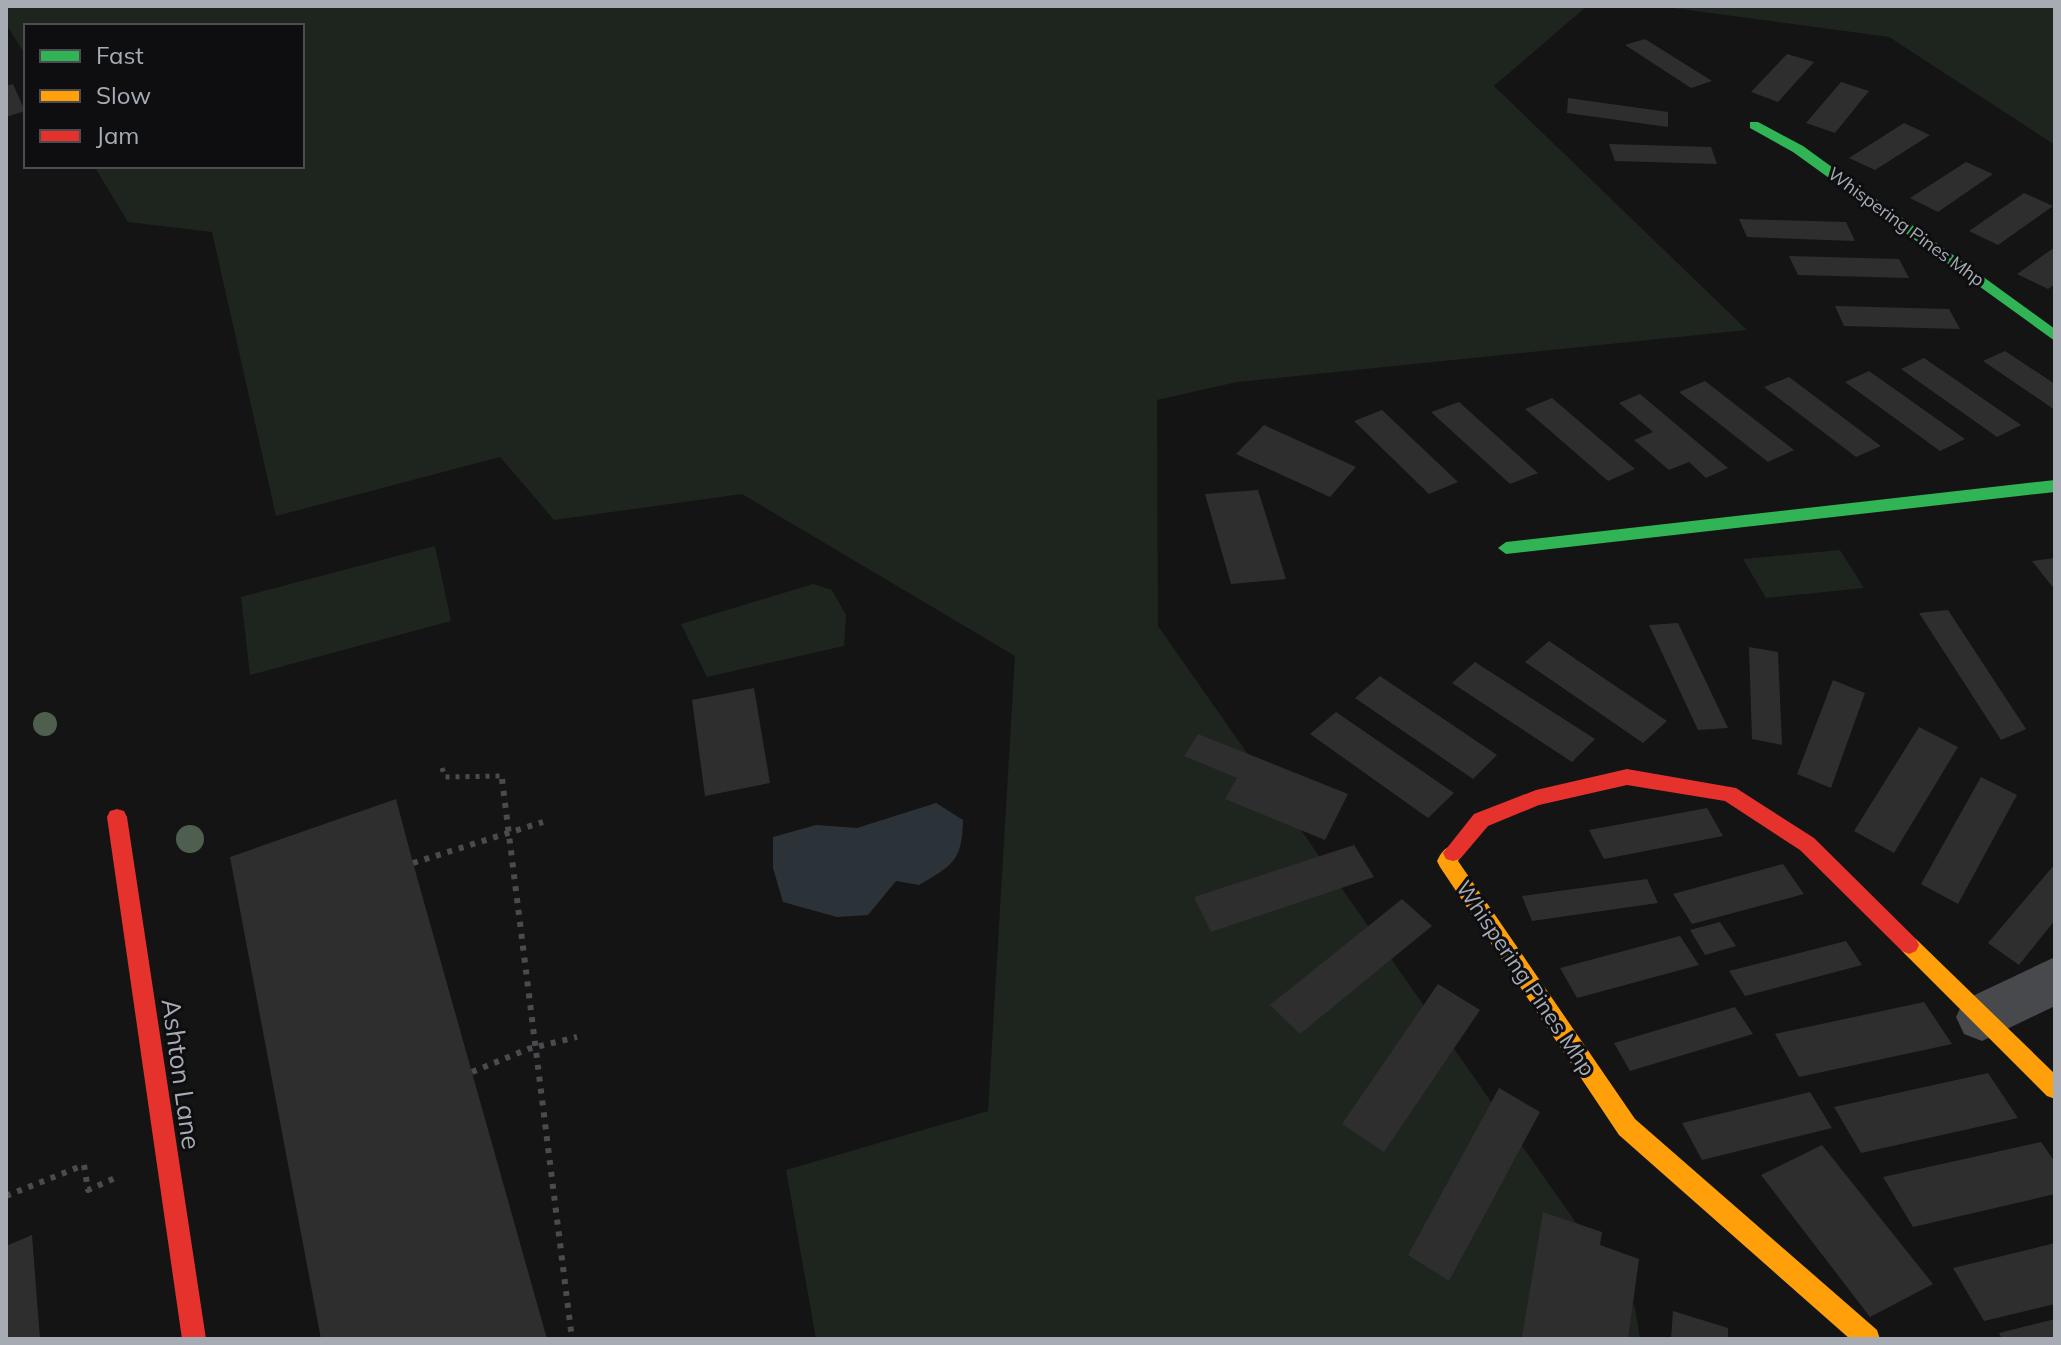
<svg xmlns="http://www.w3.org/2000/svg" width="2061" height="1345" font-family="Mulish,sans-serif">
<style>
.green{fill:#1e241e}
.water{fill:#2c3338}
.building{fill:#2e2e2f}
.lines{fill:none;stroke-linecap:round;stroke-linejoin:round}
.path-far1{stroke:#4a4b4e;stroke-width:5;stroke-dasharray:4 6;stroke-linecap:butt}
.path{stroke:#4a4b4e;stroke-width:6;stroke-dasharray:5 7;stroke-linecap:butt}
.street{fill:#48494c;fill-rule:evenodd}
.fast{fill:#30b455;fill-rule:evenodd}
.slow{fill:#ff9f0a;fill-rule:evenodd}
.jam{fill:#e5322d;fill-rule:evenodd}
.tree{fill:#4e5f4f}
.labels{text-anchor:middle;stroke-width:6;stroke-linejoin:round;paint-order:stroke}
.far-street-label{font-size:18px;fill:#a6abb4;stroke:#0e0e10}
.street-label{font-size:22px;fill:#a6abb4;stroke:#0e0e10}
.near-street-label{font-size:26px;fill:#a6abb4;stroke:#0e0e10}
</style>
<rect width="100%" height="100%" fill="#141414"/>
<!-- green -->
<path class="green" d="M6 6H1587L1494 86 1747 330 1237 382 1157 400 1158 626 1635 1307 1640 1339H816L786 1170 988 1111 1015 656 742 494 554 520 500 457 276 516 212 232 128 222 94 166H302V26H26V56L6 24Z
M1658 6H2055V145L1889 37Z
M435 546 451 621 250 675 241 597Z
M1840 550 1864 588 1766 598 1743 559Z
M813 584 832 590 846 615 844 646 707 677 681 624Z"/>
<!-- water -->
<path class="water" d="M936 803 963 820C962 861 953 865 919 885L896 881 868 915 837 917 783 902 773 868V837L816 825 857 828Z"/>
<!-- building -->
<path class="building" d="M1645 39 1712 81 1691 88 1625 45Z
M1787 54 1814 62 1778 102 1751 92Z
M1841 82 1869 91 1835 133 1806 123Z
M13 84 25 111 6 117V86Z
M1568 98 1668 112V127L1567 113Z
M1904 123 1930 135 1875 170 1849 158Z
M1609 144 1711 147 1717 164 1615 161Z
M1966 162 1993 174 1938 212 1910 198Z
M2024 193 2053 206 1998 245 1969 231Z
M1739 219 1846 222 1855 241 1747 237Z
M2055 247V284L2048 289 2017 274Z
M1789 256 1899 259 1909 278 1798 275Z
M1835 306 1949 309 1960 329 1844 326Z
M2005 351 2055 384V410L1983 361Z
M1924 358 2021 425 1997 437 1901 369Z
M1869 371 1965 439 1940 451 1845 382Z
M1789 377 1881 446 1856 457 1764 387Z
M1705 381 1794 450 1768 462 1679 392Z
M1640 394 1728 468 1706 478 1689 462 1669 470 1634 440 1653 432 1619 403Z
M1552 398 1635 469 1608 481 1525 409Z
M1459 402 1538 473 1510 484 1431 412Z
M1382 410 1458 482 1429 494 1354 421Z
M1264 425 1356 467 1330 497 1236 454Z
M1258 490 1286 579 1231 584 1205 494Z
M2055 558V590L2032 561Z
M1948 610 2026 729 2001 740 1919 613Z
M1678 623 1728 728 1698 730 1649 625Z
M1549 641 1667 721 1643 743 1525 662Z
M1749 647 1778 652 1782 745 1752 739Z
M1475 662 1595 739 1572 762 1452 683Z
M1380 676 1497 755 1473 779 1355 698Z
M1833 680 1865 693 1831 788 1797 774Z
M754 688 770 783 705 796 692 700Z
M1336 712 1454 793 1428 818 1310 734Z
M1919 727 1958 747 1894 853 1854 831Z
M1198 734 1348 794 1325 840 1225 799 1237 778 1184 756Z
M1981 777 2017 795 1958 904 1921 884Z
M396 799 413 863 547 1339H321L230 857Z
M1707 808 1723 836 1604 859 1589 830Z
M1354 845 1374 877 1211 932 1194 897Z
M1783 864 1804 894 1692 924 1673 894Z
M2055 864V920L2019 965 1988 943Z
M1647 879 1658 903 1532 921 1522 896Z
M1402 899 1432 926 1300 1034 1270 1005Z
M1720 922 1736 946 1705 955 1690 930Z
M1680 936 1699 965 1577 998 1560 968Z
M1846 941 1862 965 1745 996 1729 971Z
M1438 984 1480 1010 1384 1152 1342 1124Z
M1924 1002 1952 1044 1799 1077 1775 1034Z
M1735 1007 1753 1034 1630 1071 1614 1043Z
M1988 1073 2018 1118 1861 1153 1834 1107Z
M1499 1088 1540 1112 1449 1281 1408 1255Z
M1810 1092 1832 1128 1702 1160 1682 1123Z
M2041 1142 2055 1162V1194L1913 1227 1883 1177Z
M1822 1145 1933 1284 1870 1317 1761 1175Z
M1543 1212 1602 1232 1600 1245 1639 1259 1628 1339 1522 1337Z
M32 1235 40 1339H6V1246Z
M2055 1243V1304L1984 1321 1953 1268Z
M1673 1311 1728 1328V1339H1671Z
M2055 1319V1339H2002L1999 1333Z"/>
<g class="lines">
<!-- path-far1 -->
<path class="path-far1" d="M442 768 445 777 502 776 503 781"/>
<!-- path -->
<path class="path" d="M502 779 572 1339
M413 863 543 822
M472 1072 528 1049 577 1037
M6 1196 84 1165 88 1190 115 1178"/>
<!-- street -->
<path class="street" d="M2055 957V1006L1982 1041 1964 1034 1956 1017 1964 1000Z"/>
<!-- fast -->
<path class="fast" d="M1750 122H1758L1803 146 2055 329V341L1793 152 1750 128Z
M2055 480V492L1506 554 1498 548 1506 542Z"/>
<!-- slow -->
<path class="slow" d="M1453 845 1460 847 1463 853 1458 861 1635 1119 1877 1330 1880 1339H1850L1619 1135 1440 867 1437 861C1441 853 1444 848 1453 845Z
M1909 936 1916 939 2055 1074V1099L2047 1096 1902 951 1899 945 1902 939Z"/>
<!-- jam -->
<path class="jam" d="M1627 769 1736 788 1814 838 1916 939 1919 945 1916 951 1909 954 1902 951 1800 850 1725 801 1627 785 1539 805 1488 826 1460 859 1453 861 1446 859 1443 853 1474 814 1536 790Z
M117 809 124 811 127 817 206 1339H182L107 817 110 811Z"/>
</g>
<!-- trees -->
<g class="tree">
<circle cx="45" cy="724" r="12"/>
<circle cx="190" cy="839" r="14"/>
</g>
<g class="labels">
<!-- far-street labels -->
<g class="far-street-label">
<text transform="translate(1906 227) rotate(36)" y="6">Whispering Pines Mhp</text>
</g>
<!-- street labels -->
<g class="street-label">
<text transform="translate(1526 978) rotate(56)" y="8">Whispering Pines Mhp</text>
</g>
<!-- near-street labels -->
<g class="near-street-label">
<text transform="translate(181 1074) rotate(82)" y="9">Ashton Lane</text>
</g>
</g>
<!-- border -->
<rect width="2061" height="1345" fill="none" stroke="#a6abb4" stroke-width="16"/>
<!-- legend -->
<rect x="24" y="24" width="280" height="144" fill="#0e0e10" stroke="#4b4d52" stroke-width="2"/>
<rect x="40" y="50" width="40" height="12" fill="#30b455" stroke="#4b4d52" stroke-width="2"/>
<text x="96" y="64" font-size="24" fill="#a6abb4">Fast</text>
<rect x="40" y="90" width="40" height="12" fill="#ff9f0a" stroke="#4b4d52" stroke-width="2"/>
<text x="96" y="104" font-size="24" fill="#a6abb4">Slow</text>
<rect x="40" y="130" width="40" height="12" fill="#e5322d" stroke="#4b4d52" stroke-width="2"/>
<text x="96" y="144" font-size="24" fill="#a6abb4">Jam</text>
</svg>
